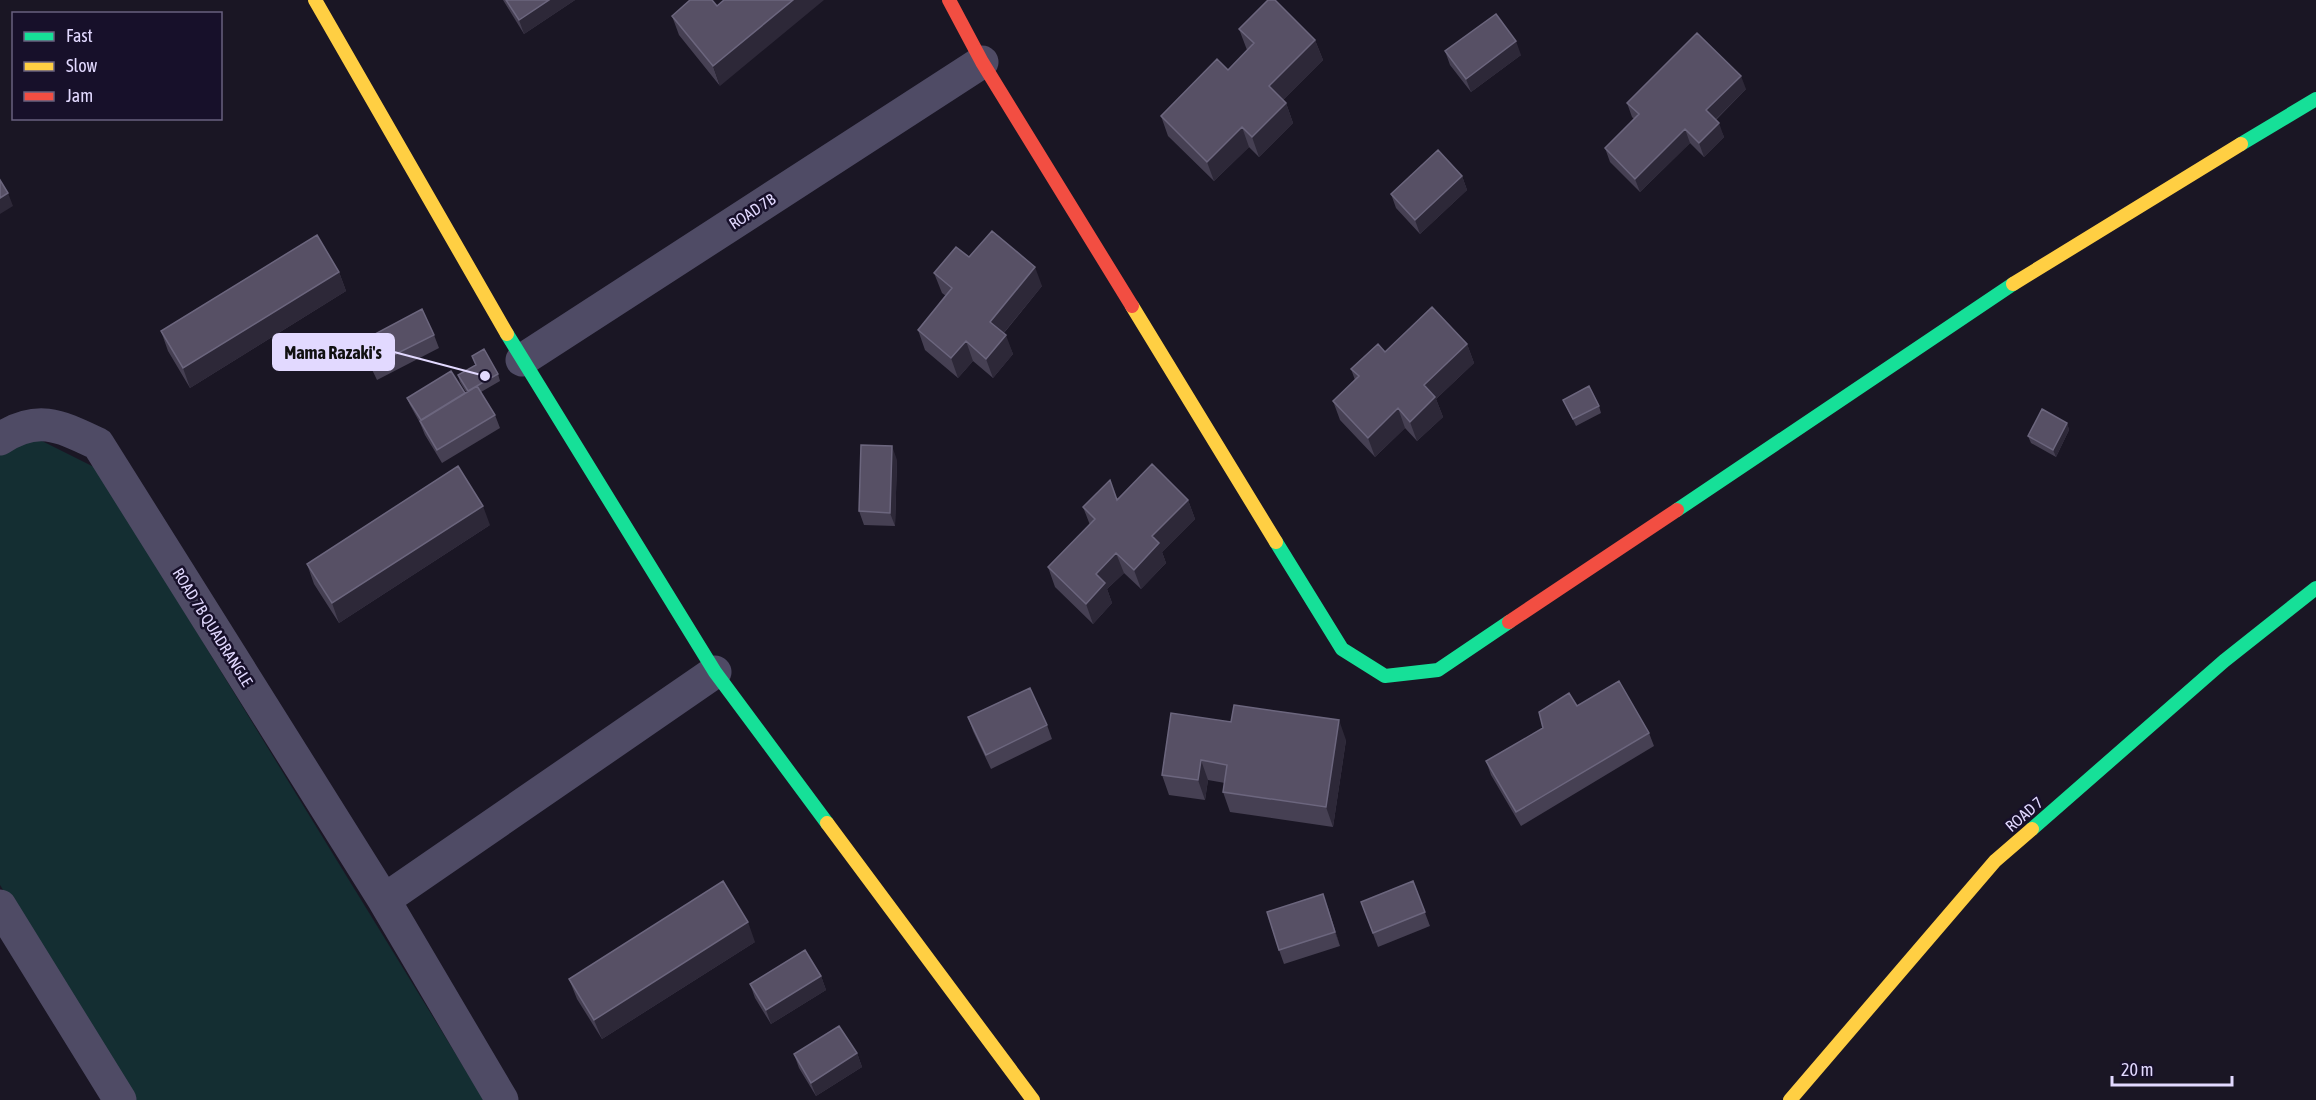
<svg xmlns="http://www.w3.org/2000/svg" width="2316" height="1100" font-family="'Asap Condensed',sans-serif">
<style>
.grass{fill:#142e32}
.lines{fill:none;stroke-linecap:round;stroke-linejoin:round}
.street{stroke:#4f4b65;stroke-width:33}
.fast{stroke:#16e098;stroke-width:14}
.slow{stroke:#ffcf43;stroke-width:14}
.jam{stroke:#f24e42;stroke-width:14}
.wall{fill:#464053}
.shaded-wall{fill:#2d2838}
.building{fill:#575065;stroke:#6c667e;stroke-width:1.5}
.labels{text-anchor:middle;stroke-width:5;stroke-linejoin:round;paint-order:stroke}
.street-label{font-size:16px;fill:#e2d9ff;stroke:#17102a}
.leader{fill:none;stroke:#e2d9ff;stroke-width:2}
.callout-dot{fill:#e2d9ff;stroke:#17102a;stroke-width:2}
.callout{fill:#e2d9ff;stroke:#e2d9ff;stroke-width:2}
.callout-label{font-size:18px;text-anchor:middle;font-weight:bold;fill:#111}
</style>
<rect width="100%" height="100%" fill="#1a1624"/>
<!-- grass -->
<path class="grass" d="M36 438 96 468 484 1100H132L0 885V454Z"/>
<g class="lines">
<!-- street -->
<path class="street" d="M522 360 982 62
M0 439C38 414 60 426 98 444L384 900 502 1100
M384 900 715 672
M0 906 120 1100"/>
<!-- fast -->
<path class="fast" d="M2241 144 2316 99
M507 334 715 672 827 823
M1677 510 2013 284
M1276 542 1342 649 1385 676 1438 670 1509 622
M2032 829 2224 661 2316 588"/>
<!-- slow -->
<path class="slow" d="M315 0 507 334
M2013 284 2241 144
M1132 306 1276 542
M827 823 1033 1100
M1790 1100 1995 861 2032 829"/>
<!-- jam -->
<path class="jam" d="M949 0 982 62 1132 306
M1509 622 1677 510"/>
</g>
<!-- wall -->
<path class="wall" d="M503 0H575L524 34Z
M690 0 720 86 679 35 672 16Z
M1239 29 1315 40 1323 60 1283 100 1286 103 1293 123 1259 157 1249 147 1214 181 1168 136 1161 116 1228 70 1247 50Z
M1445 51 1521 55 1471 92 1450 65Z
M1746 89 1716 120 1724 137 1704 157 1690 143 1640 192 1610 162 1605 148 1634 119 1632 117 1627 103Z
M1462 176 1467 190 1420 234 1396 208 1391 194Z
M969 257 1042 286 1004 333 1013 354 993 378 973 361 958 378 925 350 918 330 946 296 942 293 934 273Z
M339 272 346 291 190 388 168 351 161 331Z
M434 335 439 348 377 380 365 355 360 342Z
M1467 344 1474 363 1436 399 1443 417 1417 441 1405 428 1375 457 1340 420 1333 401 1355 380 1351 369 1385 352Z
M472 356 498 374 500 381 481 392 495 415 500 428 442 463 425 435 420 423 410 405 407 398 465 393 466 392 460 382 458 375 476 366Z
M1563 400 1599 406 1601 413 1576 426Z
M2067 423 2069 430 2056 457 2031 443 2028 436Z
M897 460 895 526 864 525 859 511Z
M1117 500H1188L1195 519 1162 552 1166 563 1141 589 1124 573 1107 589 1112 603 1093 624 1055 587 1048 567 1090 525 1083 507Z
M490 525 339 623 314 584 307 564Z
M1577 706 1649 733 1654 746 1521 826 1491 775 1486 761 1543 728Z
M1171 713 1346 740 1333 827 1230 812 1223 792 1225 783 1208 780 1205 800 1169 795 1162 775Z
M968 717 1047 725 1052 739 991 769 973 731Z
M1413 881 1430 926 1378 947 1361 902Z
M1328 908 1340 946 1284 964 1279 950Z
M755 942 602 1039 577 999 569 979Z
M821 976 826 990 771 1024 755 998 750 984Z
M857 1053 862 1067 816 1096 799 1068 794 1054Z"/>
<!-- shaded-wall -->
<path class="shaded-wall" d="M549 0H575L524 34 519 20Z
M793 0H824L720 86 713 66Z
M1315 40 1323 60 1277 106 1269 86Z
M1516 41 1521 55 1471 92 1466 79Z
M1741 76 1746 89 1711 124 1706 110Z
M1286 103 1293 123 1259 157 1252 137Z
M1719 123 1724 137 1704 157 1699 143Z
M1242 127 1249 147 1214 181 1207 162Z
M1685 129 1690 143 1640 192 1635 179Z
M1462 176 1467 190 1420 234 1415 220Z
M8 193 13 206 0 214V198Z
M1035 267 1042 286 997 341 990 322Z
M339 272 346 291 190 388 183 368Z
M1006 335 1013 354 993 378 986 359Z
M966 341 973 361 958 378 951 358Z
M1467 344 1474 363 1436 399 1443 417 1417 441 1410 422 1424 385Z
M1398 408 1405 428 1375 457 1368 438Z
M2067 423 2069 430 2056 457 2053 450Z
M892 446 897 460 895 526 890 513Z
M1188 500 1195 519 1162 552 1166 563 1141 589 1134 570 1152 536Z
M483 506 490 525 339 623 332 603Z
M1116 553 1124 573 1107 589 1112 603 1093 624 1086 604 1096 574Z
M1339 720 1346 740 1333 827 1326 807Z
M1201 760 1208 780 1205 800 1198 780Z
M1323 894 1328 908 1340 946 1335 932Z
M748 922 755 942 602 1039 594 1020Z
M821 976 826 990 771 1024 766 1010Z
M857 1053 862 1067 816 1096 811 1083Z"/>
<!-- building -->
<path class="building" d="M506 0H549L519 20Z
M690 0H712L717 6 724 0H793L713 66 672 16Z
M1268 0H1275L1315 40 1269 86 1286 103 1252 137 1242 127 1207 162 1161 116 1217 59 1228 70 1254 43 1239 29Z
M1496 14 1516 41 1466 79 1445 51Z
M1697 33 1741 76 1706 110 1719 123 1699 143 1685 129 1635 179 1605 148 1639 114 1627 103Z
M1438 150 1462 176 1415 220 1391 194Z
M0 180 8 193 0 198Z
M992 231 1035 267 990 322 1006 335 986 359 966 341 951 358 918 330 952 288 934 273 956 247 969 257Z
M317 235 339 272 183 368 161 331Z
M1432 307 1467 344 1424 385 1435 397 1410 422 1398 408 1368 438 1333 401 1359 376 1351 369 1378 344 1385 352Z
M422 309 434 335 372 366 360 342Z
M484 349 498 374 468 391 458 375 476 365 472 356Z
M451 371 465 393 421 420 407 398Z
M477 386 495 415 437 450 420 421Z
M1589 386 1599 406 1573 419 1563 400Z
M2042 409 2067 423 2053 450 2028 436Z
M861 445 892 446 890 513 859 511Z
M1152 464 1188 500 1152 536 1159 543 1134 570 1116 553 1096 574 1105 583 1086 604 1048 567 1095 519 1083 507 1110 480 1117 500Z
M458 466 483 506 332 603 307 564Z
M1619 681 1649 733 1516 812 1486 761 1543 728 1539 712 1569 693 1577 706Z
M1030 688 1047 725 986 755 968 717Z
M1234 705 1339 720 1326 807 1223 792 1227 765 1201 760 1198 780 1162 775 1171 713 1231 722Z
M723 881 748 922 594 1020 569 979Z
M1413 881 1425 912 1373 933 1361 902Z
M1323 894 1335 932 1279 950 1267 912Z
M805 950 821 976 766 1010 750 984Z
M839 1026 857 1053 811 1083 794 1054Z"/>
<g class="labels">
<!-- street labels -->
<g class="street-label">
<text transform="translate(752 211) rotate(-33)" y="6">ROAD 7B</text>
<text transform="translate(213 627) rotate(58)" y="6">ROAD 7B QUADRANGLE</text>
<text transform="translate(2024 814) rotate(-41)" y="6">ROAD 7</text>
</g>
</g>
<!-- callouts -->
<path class="leader" d="M485 376L394 352"/>
<circle class="callout-dot" cx="485" cy="376" r="6"/>
<rect class="callout" x="273" y="334" width="121" height="36" rx="6"/>
<g class="callout-label">
<text x="333" y="359">Mama Razaki's</text>
</g>
<!-- legend -->
<rect x="12" y="12" width="210" height="108" fill="#17102a" stroke="#68607f" stroke-width="1.5"/>
<rect x="24" y="32" width="30" height="9" fill="#16e098" stroke="#68607f" stroke-width="1.5"/>
<text x="66" y="42" font-size="18" fill="#e2d9ff">Fast</text>
<rect x="24" y="62" width="30" height="9" fill="#ffcf43" stroke="#68607f" stroke-width="1.5"/>
<text x="66" y="72" font-size="18" fill="#e2d9ff">Slow</text>
<rect x="24" y="92" width="30" height="9" fill="#f24e42" stroke="#68607f" stroke-width="1.5"/>
<text x="66" y="102" font-size="18" fill="#e2d9ff">Jam</text>
<!-- scale -->
<path d="M2112 1076v9h120v-9" fill="none" stroke="#e2d9ff" stroke-width="3"/>
<text x="2121" y="1076" font-size="18" fill="#e2d9ff" stroke="#17102a" stroke-width="4.5" paint-order="stroke">20 m</text>
</svg>
